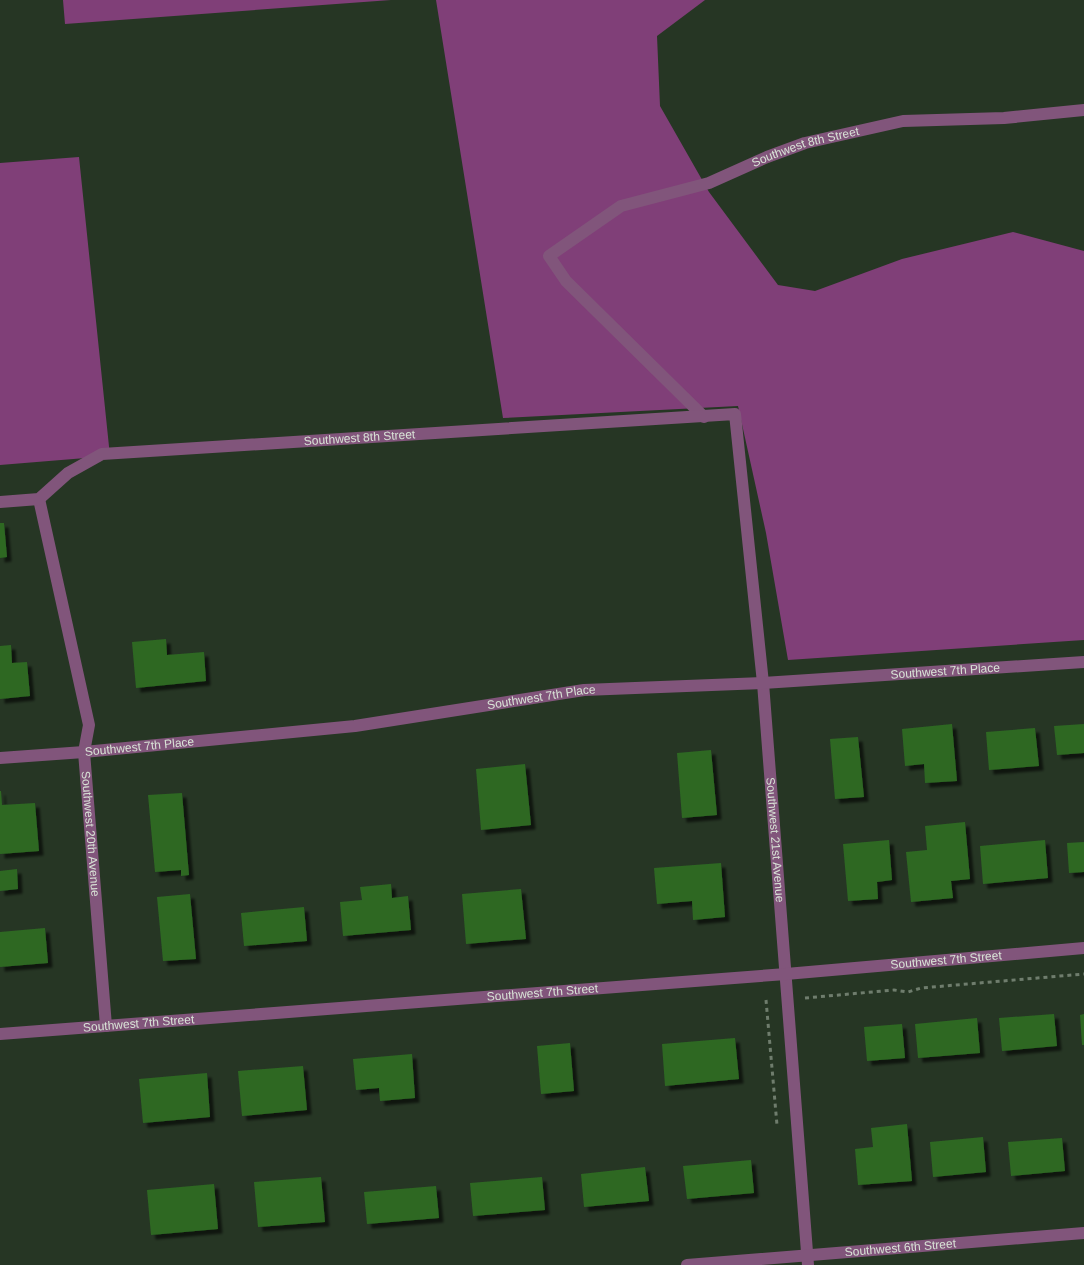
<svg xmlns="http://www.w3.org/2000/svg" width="1084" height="1265" font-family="Arial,sans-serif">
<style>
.green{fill:#803f78}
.building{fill:#2d6823;filter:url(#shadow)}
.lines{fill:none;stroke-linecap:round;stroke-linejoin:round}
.path{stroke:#6f7d6d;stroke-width:3;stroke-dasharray:4 4;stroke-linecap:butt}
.minor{stroke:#81557b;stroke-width:12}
.labels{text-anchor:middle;stroke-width:4.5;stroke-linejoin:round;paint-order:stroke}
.street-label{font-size:12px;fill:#d8e2d6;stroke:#263624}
</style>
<defs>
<filter id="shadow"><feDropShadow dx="4.5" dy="4.5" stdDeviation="1" flood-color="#0009"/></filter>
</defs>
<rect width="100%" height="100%" fill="#263624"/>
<!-- green -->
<path class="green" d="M63 0H391L65 24Z
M436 0H705L657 36 660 106 709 192 778 285 815 291 902 259 1013 232 1084 251V640L788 660 766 533 738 406 503 418Z
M79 157 110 456 0 465V163Z"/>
<!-- building -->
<path class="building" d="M0 523H4L7 557 0 558Z
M166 639 167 655 204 652 206 681 136 688 132 642Z
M11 645 12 663 27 662 30 696 0 699V646Z
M952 724 957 781 925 783 924 764 905 766 902 729Z
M1084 724V753L1057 755 1054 726Z
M1035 728 1039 766 989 770 986 732Z
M858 737 864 797 835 799 830 739Z
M711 750 717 815 682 818 677 753Z
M525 764 531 825 481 830 476 769Z
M0 791H1L2 805 35 803 39 851 0 854Z
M182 793 189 875 181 876V870L155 872 148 795Z
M965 822 970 879 951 881 953 898 911 902 906 852 927 850 925 826Z
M889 840 892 880 877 882 878 899 848 901 843 844Z
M1045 840 1048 878 983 884 980 846Z
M1084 842V872L1069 873 1067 843Z
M721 863 725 917 693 920 692 901 657 904 654 868Z
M17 869 18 889 0 891V871Z
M391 884 392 898 408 896 411 930 343 936 340 902 362 900 360 887Z
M521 889 526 939 466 944 462 894Z
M190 894 196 959 163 961 157 897Z
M304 907 307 941 244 946 241 913Z
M45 928 48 963 0 967V932Z
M1054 1014 1057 1046 1002 1051 999 1018Z
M1084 1014V1045H1082L1080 1015Z
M977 1018 980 1053 918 1058 915 1024Z
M902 1024 905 1058 867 1061 864 1027Z
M735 1038 739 1079 665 1086 662 1044Z
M570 1043 574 1091 541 1094 537 1046Z
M412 1054 415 1098 380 1101 379 1088 356 1090 353 1059Z
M303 1066 307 1110 242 1116 238 1071Z
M207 1073 210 1117 143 1123 139 1079Z
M907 1124 912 1181 858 1185 855 1149 873 1147 871 1128Z
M983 1137 986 1172 933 1177 930 1142Z
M1062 1138 1065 1171 1011 1176 1008 1142Z
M751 1160 754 1193 687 1199 683 1166Z
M645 1167 649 1201 584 1207 581 1174Z
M321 1177 325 1222 258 1227 254 1182Z
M542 1177 545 1210 473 1216 470 1183Z
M214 1184 218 1229 151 1235 147 1190Z
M436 1186 439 1218 367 1224 364 1192Z"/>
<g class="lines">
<!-- path -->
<path class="path" d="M805 998 894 990 908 992 921 988 1084 974
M766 1000 777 1125"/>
<!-- minor -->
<g class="minor">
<path id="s1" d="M704 417 566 281 549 256 621 206 709 183 767 157 805 143 903 121 1004 118 1084 110"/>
<path id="s2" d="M39 499 89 725 84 752 106 1026"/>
<path id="s3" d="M0 502 39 499 68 473 102 454 735 414 763 683 808 1265"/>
<path id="s4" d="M0 758 84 752 355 726 584 690 763 683 1084 662"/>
<path id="s5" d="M0 1034 786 974 1084 948"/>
<path id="s6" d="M687 1265 1084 1233"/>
</g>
</g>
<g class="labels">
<!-- street labels -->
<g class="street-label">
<text dy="4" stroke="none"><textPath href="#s1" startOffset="506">Southwest 8th Street</textPath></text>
<text dy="4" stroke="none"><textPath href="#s3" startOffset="375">Southwest 8th Street</textPath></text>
<text dy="4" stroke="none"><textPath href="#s4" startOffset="950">Southwest 7th Place</textPath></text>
<text dy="4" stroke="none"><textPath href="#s4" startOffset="545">Southwest 7th Place</textPath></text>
<text dy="4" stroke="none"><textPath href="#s4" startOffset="140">Southwest 7th Place</textPath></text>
<text dy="4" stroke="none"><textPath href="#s2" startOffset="341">Southwest 20th Avenue</textPath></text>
<text dy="4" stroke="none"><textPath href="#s3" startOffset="1179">Southwest 21st Avenue</textPath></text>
<text dy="4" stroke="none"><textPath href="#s5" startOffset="949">Southwest 7th Street</textPath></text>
<text dy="4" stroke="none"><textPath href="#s5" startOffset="544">Southwest 7th Street</textPath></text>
<text dy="4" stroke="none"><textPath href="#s5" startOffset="139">Southwest 7th Street</textPath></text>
<text dy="4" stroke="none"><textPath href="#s6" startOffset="214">Southwest 6th Street</textPath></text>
</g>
</g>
</svg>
